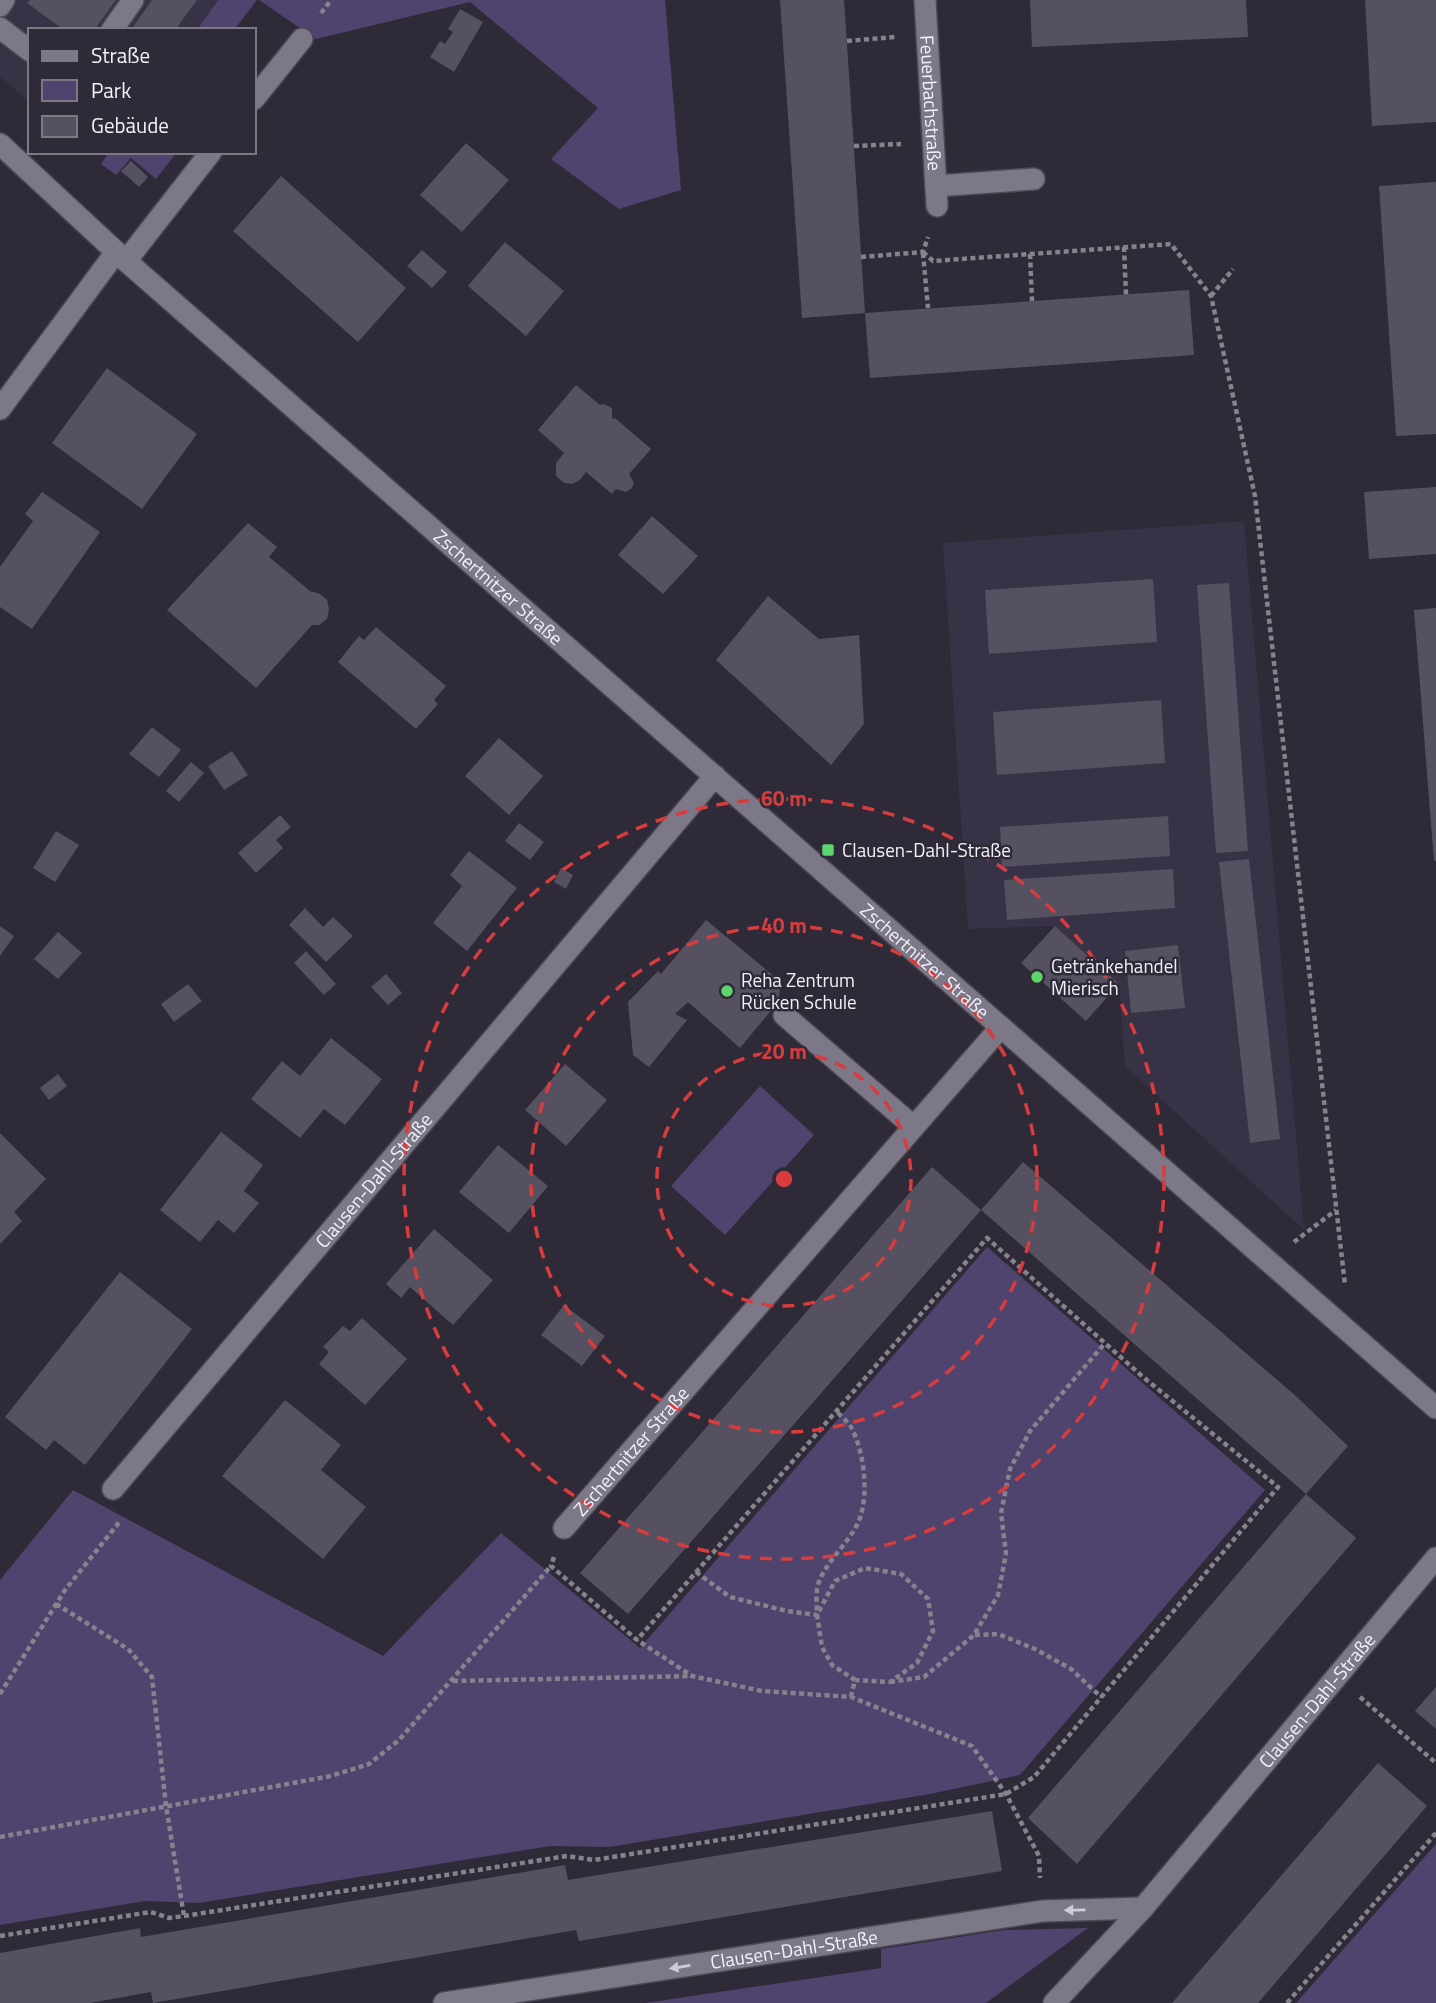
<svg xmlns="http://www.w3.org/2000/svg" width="1436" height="2003" font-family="'Titillium Web',sans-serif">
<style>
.built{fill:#373246}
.green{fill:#4f446d}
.building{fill:#555161}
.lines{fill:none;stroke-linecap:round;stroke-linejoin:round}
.service-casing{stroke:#4b4853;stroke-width:24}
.minor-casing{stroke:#4b4853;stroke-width:24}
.path{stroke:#86838e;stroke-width:4.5;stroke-dasharray:5 3.5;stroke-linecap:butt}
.service{stroke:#7c7888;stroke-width:21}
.minor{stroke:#7c7888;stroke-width:21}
.oneway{fill:#cfccd7}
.ring{fill:none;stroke:#d93c3d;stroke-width:3.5;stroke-dasharray:12 9}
.poi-dot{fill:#5ed56c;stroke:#2e2a38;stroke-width:2.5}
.labels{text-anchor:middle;stroke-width:5;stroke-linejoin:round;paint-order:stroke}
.street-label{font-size:19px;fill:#f2f0f9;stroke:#2e2a38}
.poi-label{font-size:19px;fill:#f2f0f9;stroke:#2e2a38;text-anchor:start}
.centre{fill:#d93c3d;stroke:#2e2a38;stroke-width:3.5}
.ring-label{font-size:21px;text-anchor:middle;font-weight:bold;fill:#d93c3d;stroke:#2e2a38;stroke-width:5;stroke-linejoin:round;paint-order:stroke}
</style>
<rect width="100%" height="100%" fill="#2e2a38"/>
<!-- built -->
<path class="built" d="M0 0H218L197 30H30V102L0 77Z
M1244 521 1304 1230 1125 1066 1119 984 1055 926 968 929 943 543Z"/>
<!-- green -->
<path class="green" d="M218 0H257L234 30H197Z
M259 0H665L681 190 619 209 551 159 598 108 470 2 316 39Z
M109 152H177L156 179 131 158 116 175 101 164Z
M760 1086 814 1135 725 1235 671 1186Z
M987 1247 1265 1490 1020 1775 930 1794 609 1847 550 1846 199 1903 145 1901 0 1925V1580L73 1490 383 1656 501 1533 640 1648Z
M1436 1844V2003H1296Z
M1088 1928 986 2003H645L881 1968V1949L1004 1930Z"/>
<!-- building -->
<path class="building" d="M30 0H116L94 30H64L27 3Z
M152 0H197L175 30H131Z
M780 0H844L865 313 1189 290 1194 355 870 378 865 313 802 318Z
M1030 0H1246L1248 37 1032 47Z
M1365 0H1436V122L1372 126Z
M460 9 483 22 454 72 430 57 440 41 445 44 453 32 448 29Z
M466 143 509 180 462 232 420 195Z
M131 161 148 177 139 187 121 171Z
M281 176 406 288 358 342 233 231Z
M1436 182V434L1396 436 1379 186Z
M505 242 564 291 526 336 468 286Z
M422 250 447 272 432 288 407 266Z
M107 368 197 434 142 509 52 443Z
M576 385 600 405 604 404 612 408V419L615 418 651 449 629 474 634 483 632 488 626 492 616 489 612 494 586 472 580 480 572 484 564 483 556 476V463L564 453 538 430Z
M1436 487V554L1369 559 1364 492Z
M42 492 100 532 32 629 0 607V567L33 521 25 514Z
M652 516 698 556 663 594 618 555Z
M248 523 277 547 269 557 310 591 320 594 327 600 329 609 327 619 319 625H312L256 688 167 610Z
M1153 579 1157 642 989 654 985 590Z
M1229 583 1248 851 1216 853 1197 585Z
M768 596 819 639 859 635 864 724 831 765 716 660Z
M1436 608V861H1434L1414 610Z
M376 627 446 686 434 700 438 704 416 729 338 662 359 636 364 640Z
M1161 700 1165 763 997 775 993 712Z
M152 727 181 750 159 777 129 754Z
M499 738 543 776 509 815 465 776Z
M232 751 248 775 224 790 208 766Z
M191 762 204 773 179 802 166 791Z
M280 815 291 827 276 840 283 848 256 873 238 853Z
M1168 816 1170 856 1002 867 1000 827Z
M519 823 544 842 530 860 505 841Z
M56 831 79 845 55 882 33 868Z
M469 851 517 888 467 951 433 923 462 886 450 875Z
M1249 859 1280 1139 1250 1143 1219 862Z
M561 868 573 875 566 889 554 882Z
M1173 869 1175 908 1007 920 1004 880Z
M305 908 323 927 333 917 353 936 326 962 289 925Z
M706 920 780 981 779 1001 740 1048 688 1002 675 1014 687 1020 649 1067 633 1055 628 1002 658 971 661 974Z
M0 926 14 936 0 956Z
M1055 926 1119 984 1086 1021 1021 963Z
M58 932 82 953 58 979 34 959Z
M1178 945 1185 1008 1131 1013 1125 951Z
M306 951 336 984 324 995 294 963Z
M386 974 402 993 388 1005 371 987Z
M188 984 202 1001 174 1022 161 1004Z
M331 1038 382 1079 345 1125 324 1109 300 1138 251 1099 282 1061 300 1076Z
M565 1064 607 1100 566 1146 525 1110Z
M58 1074 67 1086 49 1100 40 1088Z
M221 1132 263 1165 244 1191 259 1203 234 1233 218 1220 200 1242 160 1210Z
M0 1133 46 1179 14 1212 22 1221 0 1244Z
M498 1145 548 1186 509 1233 459 1192Z
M1023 1162 1297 1397 1348 1446 1306 1494 981 1210 628 1614 580 1573 932 1167 981 1210Z
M434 1229 493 1280 453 1325 410 1287 401 1298 386 1284Z
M120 1272 192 1329 85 1465 54 1440 46 1450 5 1417Z
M564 1305 605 1336 582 1366 541 1335Z
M362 1318 407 1359 365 1405 319 1364 329 1352 323 1347 343 1326 350 1331Z
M285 1400 341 1445 321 1470 366 1507 323 1559 222 1476Z
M1306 1494 1356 1538 1077 1864 1028 1818Z
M1436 1687V1729L1415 1711Z
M1378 1763 1427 1806 1258 2003H1172Z
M992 1811 1002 1871 579 1941 576 1930 153 2003 151 1992 90 2003H0V1953L140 1928 141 1937 565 1865 568 1880Z"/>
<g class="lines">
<defs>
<g id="service">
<path d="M0 6 4 0"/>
<path d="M0 28 30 51"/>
<path d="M112 30 133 0"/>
<path d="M254 99 302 39"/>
<path d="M936 186 1034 179"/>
<path d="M126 261 211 152"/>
<path d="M784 1015 914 1127"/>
<path id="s1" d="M564 1528 1001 1027"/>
<path id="s2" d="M444 2003 1043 1911 1143 1908"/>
</g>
<g id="minor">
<path id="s3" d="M925 0 937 206"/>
<path id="s4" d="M0 144 126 261 1436 1408"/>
<path d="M0 409 116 252"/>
<path id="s5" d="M113 1489 715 776"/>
<path id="s6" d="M1054 2003 1143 1908 1436 1558"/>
</g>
</defs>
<!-- service casing -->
<use href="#service" class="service-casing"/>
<!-- minor casing -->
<use href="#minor" class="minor-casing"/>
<!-- path -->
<path class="path" d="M321 13 331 0
M847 41 895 37
M854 146 901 144
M1124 247 1126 295
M923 252 933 261 1171 244 1211 296 1255 496 1345 1285
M923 253 928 308
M1030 254 1032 301
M861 257 923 252 928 237
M1211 296 1233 269
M1294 1242 1336 1210
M554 1557 551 1566 637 1640 692 1676 762 1691 851 1697 972 1746 1006 1794 1039 1856 1040 1878
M696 1572 730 1597 787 1611 817 1615C817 1605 815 1592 819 1582 828 1558 851 1542 860 1518 869 1492 864 1451 851 1427 847 1421 841 1416 836 1411
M56 1604 128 1649 152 1677 166 1806 184 1916
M975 1635 998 1634 1035 1649 1071 1669 1101 1697
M453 1681 692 1676
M890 1682 924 1677 974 1635 998 1595 1006 1554 1001 1513 1010 1469 1030 1431 1105 1343
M0 1694 65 1590 121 1520
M851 1697 855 1680 890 1682 917 1663 933 1631 928 1599 901 1574 865 1568 835 1581 817 1615 822 1647 832 1665 855 1680
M1360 1697 1436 1763
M0 1837 331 1776 369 1764 399 1740 551 1566
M0 1936 151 1912 169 1918 184 1916 567 1856 594 1860 1006 1794 1034 1777 1278 1487 1143 1377 987 1238 637 1640
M1287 2003 1436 1833"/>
<!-- service -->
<use href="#service" class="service"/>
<!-- minor -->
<use href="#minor" class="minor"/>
</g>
<!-- one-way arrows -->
<defs><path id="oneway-solid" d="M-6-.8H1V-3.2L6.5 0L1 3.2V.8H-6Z" transform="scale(1.75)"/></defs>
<g class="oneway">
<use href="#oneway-solid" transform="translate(1075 1910) rotate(179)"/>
<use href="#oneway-solid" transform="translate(680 1967) rotate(171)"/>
</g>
<!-- distance rings -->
<g class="ring">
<circle cx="784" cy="1179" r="127"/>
<circle cx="784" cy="1179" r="253"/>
<circle cx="784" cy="1179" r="380"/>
</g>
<!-- markers -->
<g class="poi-dot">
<rect x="821" y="843" width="14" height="14" rx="3.5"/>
<circle cx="1037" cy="977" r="7"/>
<circle cx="727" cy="991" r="7"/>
</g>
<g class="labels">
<!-- street labels -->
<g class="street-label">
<text dy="7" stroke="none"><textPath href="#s3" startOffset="103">Feuerbachstraße</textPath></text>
<text dy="7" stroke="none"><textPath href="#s4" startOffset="667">Zschertnitzer Straße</textPath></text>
<text dy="7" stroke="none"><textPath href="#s4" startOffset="1234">Zschertnitzer Straße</textPath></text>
<text dy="7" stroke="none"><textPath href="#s5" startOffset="404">Clausen-Dahl-Straße</textPath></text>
<text dy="7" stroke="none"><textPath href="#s1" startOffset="102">Zschertnitzer Straße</textPath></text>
<text dy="7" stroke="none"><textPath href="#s6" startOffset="401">Clausen-Dahl-Straße</textPath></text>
<text dy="7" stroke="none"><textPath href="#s2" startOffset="354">Clausen-Dahl-Straße</textPath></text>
</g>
<!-- poi labels -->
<g class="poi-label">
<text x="842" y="857">Clausen-Dahl-Straße</text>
<text x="1051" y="973">Getränkehandel<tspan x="1051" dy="22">Mierisch</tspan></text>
<text x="741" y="987">Reha Zentrum<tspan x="741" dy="22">Rücken Schule</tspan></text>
</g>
</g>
<circle cx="784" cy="1179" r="10" class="centre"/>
<g class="ring-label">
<text x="784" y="806">60 m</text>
<text x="784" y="933">40 m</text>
<text x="784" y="1059">20 m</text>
</g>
<!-- legend -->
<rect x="28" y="28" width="228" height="126" fill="#2e2a38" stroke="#7c7985" stroke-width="2"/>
<rect x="42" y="51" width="35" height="10" fill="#7c7888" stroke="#7c7985" stroke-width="2"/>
<text x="91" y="63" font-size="21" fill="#f2f0f9">Straße</text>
<rect x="42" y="80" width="35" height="21" fill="#4f446d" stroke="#7c7985" stroke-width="2"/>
<text x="91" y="98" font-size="21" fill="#f2f0f9">Park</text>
<rect x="42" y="116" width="35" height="21" fill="#555161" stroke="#7c7985" stroke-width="2"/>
<text x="91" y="133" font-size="21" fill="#f2f0f9">Gebäude</text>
</svg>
